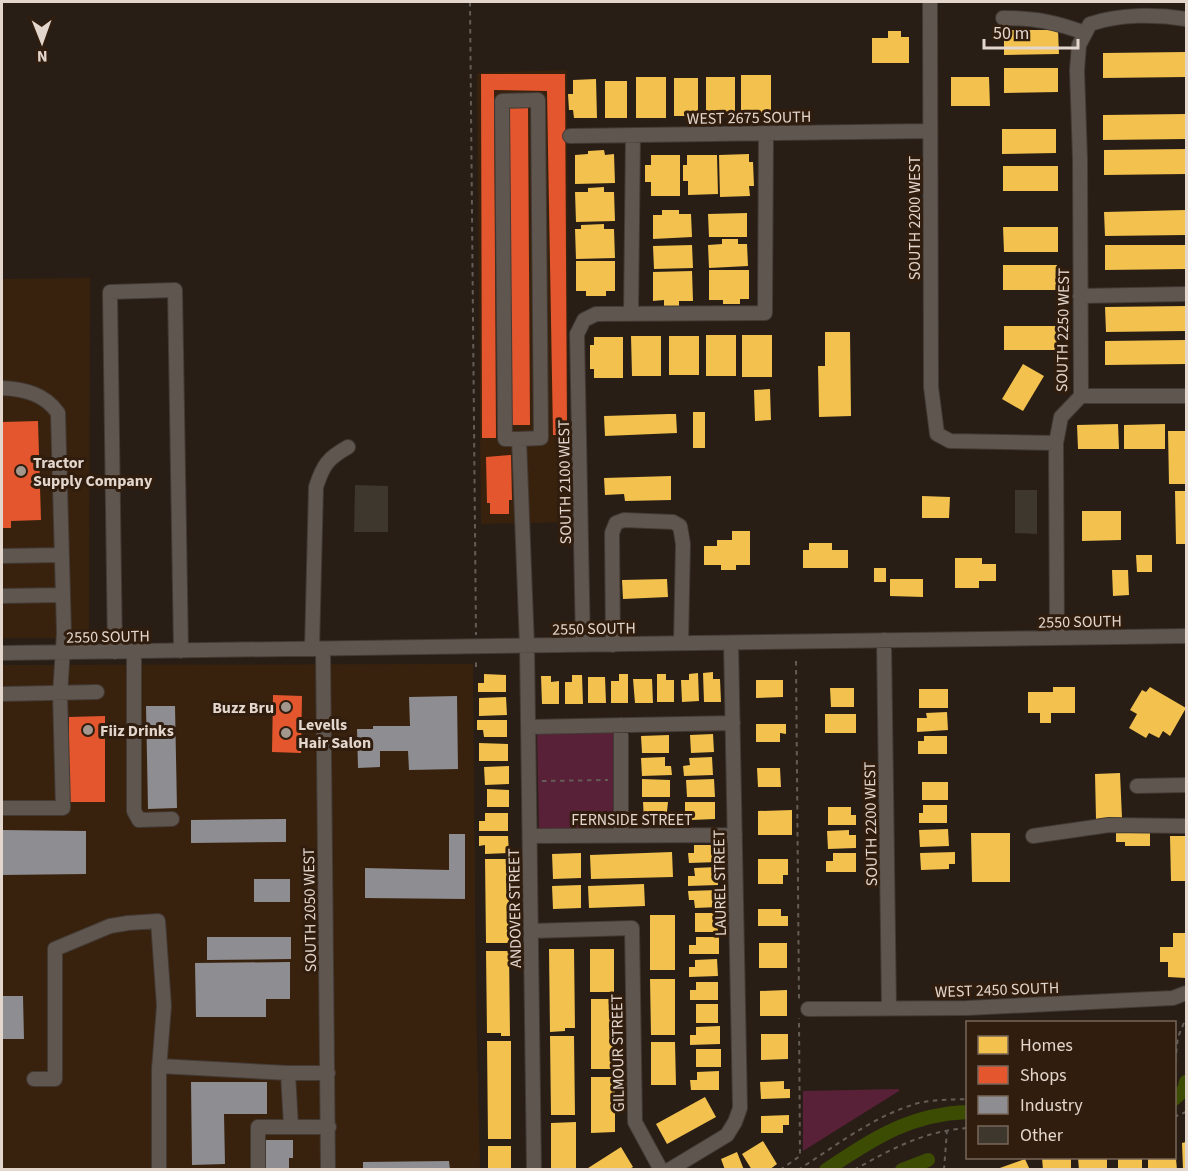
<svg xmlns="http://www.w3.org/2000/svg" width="1188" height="1171" font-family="'Source Sans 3',sans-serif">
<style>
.built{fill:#38220e}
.green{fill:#582137}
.homes{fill:#f2c14e}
.shops{fill:#e4572e}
.industry{fill:#8d8d92}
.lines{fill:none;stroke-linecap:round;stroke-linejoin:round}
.canal{stroke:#3c4d03;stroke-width:14}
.building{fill:#3d372d}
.minor-casing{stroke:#433a34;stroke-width:16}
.path{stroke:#645d57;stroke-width:2;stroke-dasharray:4.5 4.5;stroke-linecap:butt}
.minor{stroke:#5f5650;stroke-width:14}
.poi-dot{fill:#a2968d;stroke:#301d0e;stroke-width:2}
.labels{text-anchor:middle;stroke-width:6;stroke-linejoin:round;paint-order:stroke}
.street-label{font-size:16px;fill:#e3d6cd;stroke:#301d0e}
.poi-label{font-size:16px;font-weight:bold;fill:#e3d6cd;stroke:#301d0e;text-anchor:start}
</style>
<rect width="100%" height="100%" fill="#281e16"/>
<path class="built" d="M567,70L568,522L481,524L477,73Z
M90,278L89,638H2V279Z
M473,664L476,1001L480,1169H2V665Z"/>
<path class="green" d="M616,732L618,830L539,832L537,733Z
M899,1089V1091L803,1151V1091Z"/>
<path class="homes" d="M1004,30H1058L1059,54L1004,55Z
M888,31H901V37H909V63H872V38H888Z
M1186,52V77L1103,78V53Z
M1004,68H1058V92L1004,93Z
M741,75H771V116H741Z
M636,77H666V118H636Z
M706,77H735V116L706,117Z
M951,77H989L990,106H951Z
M674,78H698V116H674Z
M596,79L597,118H574L573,110H569L568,94H573V80Z
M605,81H627V118H605Z
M1186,114V139L1103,140V115Z
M1002,129H1056V153L1002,154Z
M1186,149V174L1104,175V150Z
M604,150L605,155L614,154L615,183L575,184V155L588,154V151Z
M749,154V162H753L754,186H749L750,196L720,197L719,155Z
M651,155H680V196H651V182H645V165H651Z
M687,155H717L718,194L688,195V181H683V165H687Z
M1003,166H1058V191H1003Z
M604,187V192H614L615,221L576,222L575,192H588V188Z
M662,210H679V214H691L692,237L653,239V215H662Z
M1186,210V235L1105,236L1104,212Z
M747,213V237H709L708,214Z
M604,224V229H614L615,258L576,259L575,229H581V225Z
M1003,227H1058V252H1004Z
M722,239H738V244H747L748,266L709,268L708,245L722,244Z
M692,245L693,268L654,269L653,246Z
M1105,245H1186V269L1105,270Z
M576,261H615V291H606V296H586V291H576Z
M1003,265H1057V290H1003Z
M709,270H749V299H740V304H723V300H709Z
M692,271L693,301H679V306L664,307V300L653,301V272Z
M1186,306V331L1106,332L1105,307Z
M1004,326H1058L1059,350H1004Z
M825,332H850L851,416L819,417L818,366H825Z
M706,335H736V376H706Z
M742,335H772V377H742Z
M631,336H661V376H632Z
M669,336H699V375H669Z
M594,337H623V378H594V369H590V345H594Z
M1186,340V364L1105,365V341Z
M1023,364L1044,376L1023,411L1002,399Z
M770,389L771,420L755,421L754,390Z
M693,412H705V448H693Z
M669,414H676L677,433L605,436L604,416Z
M1118,424L1119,449H1078L1077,425Z
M1165,424V449H1124V425Z
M1168,431H1186V484H1169Z
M671,476V500L625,501L624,494L605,495L604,478Z
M1175,491H1186V544H1176Z
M922,496L950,497L949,518H922Z
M1082,511H1121V540L1082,541Z
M732,531H750V565H736V570H721V565H704V546H717V540H732Z
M809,543H832V550H848V568H803V550H809Z
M1136,555H1152V572H1137Z
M955,558H982V564H996V581H979V588H955Z
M874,568H886V582H874Z
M1112,570H1128L1129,595L1113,596Z
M667,579L668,597L623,599L622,580Z
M890,579H923V597L890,596Z
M713,672V679H720L721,702H704L703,673Z
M698,673L699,701L682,702L681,680H689V674Z
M484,674L506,675V692H478V683H484Z
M619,674H628V703H611V681H619Z
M657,674H666V680H674V702H657Z
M572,675H582L583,704H565V682H572Z
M541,676H551V682L559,681V704H542Z
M588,677H605L606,703H588Z
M633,679H652L653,703H635Z
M756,680H783V697L756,698Z
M1053,687H1075V713H1051V723H1040V713H1028V692H1053Z
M1150,687L1186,708L1170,736L1163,731L1159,738L1149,733L1146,738L1129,728L1137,714L1130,710L1142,690L1146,692Z
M830,688H854V707H831Z
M919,689H948V708H919Z
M506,697L507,715L479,716V698Z
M947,712L948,730L917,732V718H927L926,713Z
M825,714H856V733H825Z
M477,720H507V737H484L483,730H477Z
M756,724H786V734L780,733V742H756Z
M713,734L714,752L691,753L690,735Z
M669,735V753H642L641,736Z
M924,736H947V754H918V741H924Z
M479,743L508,744V761H479Z
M665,757V766H671L672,775L642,776L641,758Z
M712,757L713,775L684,776L683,766L690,765L689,758Z
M509,766V784L485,785L484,767Z
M757,768H780L781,787H758Z
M1120,773L1122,818L1096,819L1095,774Z
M642,779L670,780V797H642Z
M714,779L715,797H687L686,780Z
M922,782H948V800H922Z
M487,789L509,790V807H487Z
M643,802H668L666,821H644Z
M685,802H715V819L691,820V811H685Z
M923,805H947V823H919V813H923Z
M828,807H851V815H856V825H828Z
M792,810V835H758V811Z
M485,813H508V831H479V821H485Z
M948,829L949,846L920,847L919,830Z
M849,830V835H856V848L828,849L827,831Z
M1116,830H1150V846H1125V842H1116Z
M971,833H1010V882H972Z
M479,836H508L509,853L485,854V845L479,846Z
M1170,836H1186V881H1171Z
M694,845H717L718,862L689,863L688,853H694Z
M672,852L673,877L591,879L590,855Z
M955,852V864H949V869L921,870L920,853Z
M581,853V878L553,879L552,854Z
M833,853H856V872H826V861H833Z
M485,859H509V943H486Z
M758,859H788V875H783V884H758Z
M717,867L718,885L688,886V876H695L694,868Z
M644,884L645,906L589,908L588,886Z
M581,885V908L553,909L552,886Z
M718,890L719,907L695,908L694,900H689L688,891Z
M758,909H781V916H788V926H758Z
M695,913H717L718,932H695Z
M650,915H675V970H650Z
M1173,933H1186V978L1168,977V962H1160V947H1173Z
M696,937H719V954H689V945H696Z
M759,943H787V968H759Z
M549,949H574L575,1028H565V1031L550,1032Z
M590,949H614V992H590Z
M486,951H509L510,1036H501V1033H487Z
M717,959L718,976L689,977V967H695V960Z
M650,979H675V1035H651Z
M696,982H718V1000H690V990H696Z
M787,990V1016H760V991Z
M591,999H615V1069H591Z
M696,1004H718V1023H696Z
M720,1026V1044L690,1045V1035H696V1027Z
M761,1034H788V1059L761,1060Z
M550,1036H574L575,1115H551Z
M487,1041H511V1139H488Z
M651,1042H675L676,1085H651Z
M696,1049H721V1067H696Z
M719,1071V1090H691L690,1080H697V1072Z
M591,1077H615V1132L591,1133Z
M784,1081V1089H790V1098L761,1099L760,1082Z
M705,1097L716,1117L667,1144L656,1124Z
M789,1115V1125H783V1133H761V1116Z
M576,1122V1170H551V1123Z
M763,1141L777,1164L769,1170H752L742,1154Z
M1186,1142V1170H1183L1182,1143Z
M488,1146H511V1170H488Z
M621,1147L633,1167L628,1170H585Z
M737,1152L744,1170H725L721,1159Z
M1042,1158H1071V1170H1043Z
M1078,1158H1107V1170H1079Z
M1118,1158H1142V1170H1118Z
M1148,1158H1176L1177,1170H1148Z
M1025,1159L1030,1170H997V1169Z"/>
<path class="shops" d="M481,74H565L567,435H553L547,91L494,90L496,438H482Z
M509,106H528L530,425H512Z
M38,421L41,520L11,521V528H2V422Z
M511,455L512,500H509V514H490V503H487L486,457Z
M273,695L302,696L301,753L272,752Z
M105,716V802H69V717Z"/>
<path class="industry" d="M457,696L458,769L409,770L408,751H380V767L358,768L357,729H373V726H410L409,697Z
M146,706H175L177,808L148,809Z
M286,819V842L191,843V820Z
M2,830L86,831V874L2,875Z
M449,834H465V899L365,898V868L449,870Z
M254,879H290V902H254Z
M207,937H291V959L207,960Z
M290,962V999H266V1017H196L195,963Z
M2,996H23L24,1039H2Z
M191,1082H267V1114H224L225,1164L192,1165Z
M266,1140H293V1158H289V1170H266Z
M449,1161L450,1170H363V1162Z"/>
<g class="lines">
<path class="canal" d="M1174,1099L1184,1090L1186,1082
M826,1170C873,1139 909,1114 968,1112
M902,1170L928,1160"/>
</g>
<path class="building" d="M355,485L388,486V532H354Z
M1015,490H1037V534L1015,533Z"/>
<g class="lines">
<g class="minor-casing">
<path id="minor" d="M930,2L931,387L937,434L950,441L1056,443
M1003,18C1035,18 1055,22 1085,33
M570,136L929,131
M1080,296L1186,294
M631,314L633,135
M2,388C24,389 45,394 58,413L64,633L60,694L63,808H2
M1081,396H1186
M519,439L541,438L538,100L502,101L505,439H519L527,646L534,1170
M2,556L62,555
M2,596L63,595
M1057,638L1056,443L1061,417L1081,396L1080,159L1077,70L1079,45L1090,24C1119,14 1156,14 1186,19
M884,640L889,1008
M583,645L577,334L584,320L596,314L765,313L766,133
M613,645L612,533L616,523L624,520L673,522L680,526L683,544L681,643
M312,649L316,487C323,465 328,458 348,447
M323,649L328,1170
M115,652L110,292L175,290L181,651
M134,652V811L139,820L172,819
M2,653L1186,636
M2,694L97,692
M621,725V836
M528,727L733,723
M1137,786L1186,785
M530,836L735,835
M1033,836L1109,825L1186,826
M531,931L632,928L635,1122L661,1170
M808,1009L967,1008L1173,998L1186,993
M159,1066L288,1073H328
M288,1073L291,1127
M34,1079H55V949L110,926L128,923L158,921L164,1006L159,1070V1170
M258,1170V1127H329
M669,1170L727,1135L735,1122L740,1108L731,643"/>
</g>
<path class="path" d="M470,2L476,635
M796,661L799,1000
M476,667V658
M542,781L608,780
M1174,1071L1178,1037L1186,1018
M1174,1117L1186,1112
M780,1170L800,1156L799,1018
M798,1170C834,1147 871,1118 912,1105C929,1099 949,1100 968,1099
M854,1170C891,1149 924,1131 968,1128
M944,1170L947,1130"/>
<use href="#minor" class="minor"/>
</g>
<g class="poi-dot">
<circle cx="21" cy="471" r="6"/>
<circle cx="286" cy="707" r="6"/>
<circle cx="88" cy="730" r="6"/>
<circle cx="286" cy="733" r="6"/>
</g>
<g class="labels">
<g class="street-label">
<text transform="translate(749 117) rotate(-1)" y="6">WEST 2675 SOUTH</text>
<text transform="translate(914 218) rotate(-90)" y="6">SOUTH 2200 WEST</text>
<text transform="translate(1062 330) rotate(-89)" y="6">SOUTH 2250 WEST</text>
<text transform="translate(564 482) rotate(-91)" y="6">SOUTH 2100 WEST</text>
<text transform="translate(1080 621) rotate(-1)" y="6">2550 SOUTH</text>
<text transform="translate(594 628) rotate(-1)" y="6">2550 SOUTH</text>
<text transform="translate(108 636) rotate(-1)" y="6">2550 SOUTH</text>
<text x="632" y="825">FERNSIDE STREET</text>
<text transform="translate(870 824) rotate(-91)" y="6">SOUTH 2200 WEST</text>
<text transform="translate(719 883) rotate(-91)" y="6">LAUREL STREET</text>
<text transform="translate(514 908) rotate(-91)" y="6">ANDOVER STREET</text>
<text transform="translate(309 910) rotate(-91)" y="6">SOUTH 2050 WEST</text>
<text transform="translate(997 989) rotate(-2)" y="6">WEST 2450 SOUTH</text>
<text transform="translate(617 1053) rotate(-91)" y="6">GILMOUR STREET</text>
</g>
<g class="poi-label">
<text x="33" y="468">Tractor<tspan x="33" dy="18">Supply Company</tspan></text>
<text x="274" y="713" text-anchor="end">Buzz Bru</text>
<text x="298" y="730">Levells<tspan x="298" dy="18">Hair Salon</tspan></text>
<text x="100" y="736">Fiiz Drinks</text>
</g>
</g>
<rect width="1188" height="1171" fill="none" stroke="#e3d6cd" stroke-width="6"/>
<rect x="966" y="1021" width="210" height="138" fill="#301d0e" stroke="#78675a" stroke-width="1.5"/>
<rect x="978" y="1036" width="30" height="18" fill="#f2c14e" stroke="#78675a" stroke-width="1.5"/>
<text x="1020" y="1051" font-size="18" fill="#e3d6cd">Homes</text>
<rect x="978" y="1066" width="30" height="18" fill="#e4572e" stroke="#78675a" stroke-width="1.5"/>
<text x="1020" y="1081" font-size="18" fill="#e3d6cd">Shops</text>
<rect x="978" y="1096" width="30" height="18" fill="#8d8d92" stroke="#78675a" stroke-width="1.5"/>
<text x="1020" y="1111" font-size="18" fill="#e3d6cd">Industry</text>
<rect x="978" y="1126" width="30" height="18" fill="#3d372d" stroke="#78675a" stroke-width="1.5"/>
<text x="1020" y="1141" font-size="18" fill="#e3d6cd">Other</text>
<g transform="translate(42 42) rotate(179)" stroke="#301d0e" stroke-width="4.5" paint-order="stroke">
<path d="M0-4.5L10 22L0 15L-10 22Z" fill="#e3d6cd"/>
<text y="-9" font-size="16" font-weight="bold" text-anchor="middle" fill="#e3d6cd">N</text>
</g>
<path d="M984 39v9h94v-9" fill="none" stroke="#e3d6cd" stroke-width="3"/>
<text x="993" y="39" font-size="18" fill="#e3d6cd" stroke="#301d0e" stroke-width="4.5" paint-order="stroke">50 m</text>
</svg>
